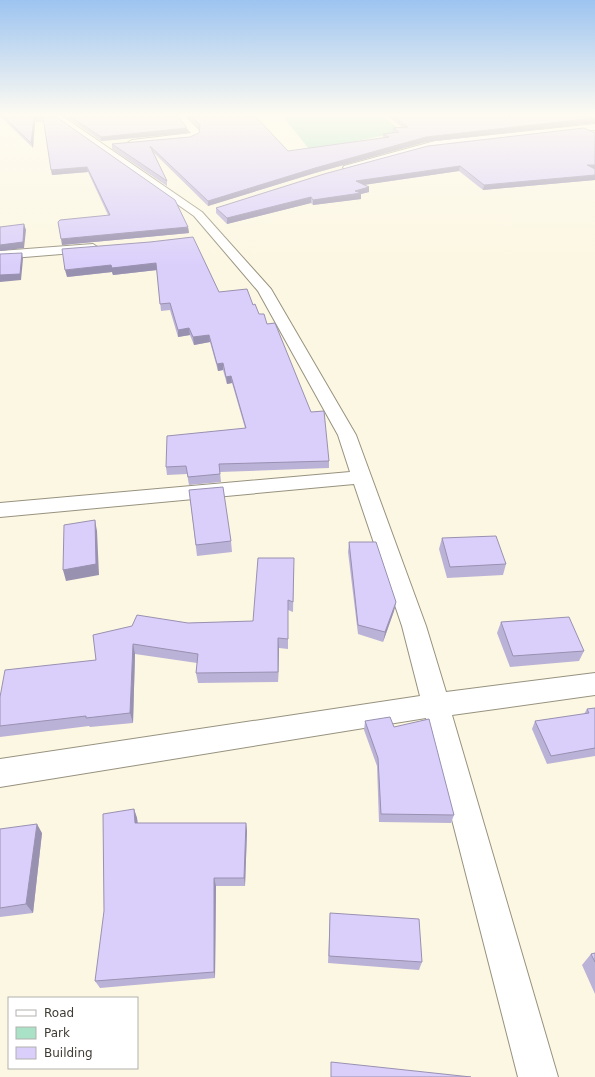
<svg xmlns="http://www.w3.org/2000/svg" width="595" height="1077" font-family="'DejaVu Sans',sans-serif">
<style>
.green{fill:#aae2c7}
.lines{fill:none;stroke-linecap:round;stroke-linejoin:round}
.minor-casing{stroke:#97927f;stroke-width:2}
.minor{fill:#fff;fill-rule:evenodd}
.wall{fill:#bbb2d8}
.shaded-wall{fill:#9991b0}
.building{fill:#dacffb;stroke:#9991b0}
</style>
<rect width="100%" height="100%" fill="#fcf7e2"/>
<path class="green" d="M283,116H383L403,133L381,136L346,143L316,158Z"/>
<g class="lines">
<g class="minor-casing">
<path id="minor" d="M52,116H62L202,212L271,289L356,435L426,626L446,692L595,673V695L452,715L558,1077H518L426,718L0,787V759L420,696L402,626L354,484L0,517V503L350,472L338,435L258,291L194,216Z
M176,116H185L199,130V136L190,140L132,146L127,143L132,140L191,133Z
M595,124V130L436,147L348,171L343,168L344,166L435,141Z
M93,244L99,248L98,251L0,259V251Z"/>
</g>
<use href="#minor" class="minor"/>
</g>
<path class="wall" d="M0,116H55L188,227L189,233L62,245L108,215L88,172L52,175L44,122H35L33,148Z
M65,116H178L188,133L101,141Z
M187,116H255L288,151L383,138V134L392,133L393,128L402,127L387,116H595V123L426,142L315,173L208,206L154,153L167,181V186L112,149V144L190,137L199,133V128Z
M595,133V180L483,190L459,171L364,185L369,187V192L361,194V199L313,205L311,203L227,224L216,213V208Z
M150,242L219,292L253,305L259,314L267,324L329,461V468L220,472L221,482L189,485L187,474L167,475L166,467L245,428L232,383L227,384L223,370L218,371L210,342L194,345L190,335L178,337L170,310L161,311L157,270L113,275L112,272L67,277Z
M189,490L231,541L232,552L197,556Z
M442,538L506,564L503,575L447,578L439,549Z
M349,542L396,602L394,611L383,642L358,634L348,552Z
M294,568L293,612L288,610V649L279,648L278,682L198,683L196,673L197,663L135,654L133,723L90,727L89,726L0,737V697L96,660L93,635L188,623L253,621Z
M501,622L584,651L579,661L510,667L497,633Z
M595,708V756L547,764L532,729L535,721L584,714L587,709Z
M365,721L394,727L454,815L451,823L379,822L377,766L364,730Z
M134,809L137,818L138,823H246L247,831L245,886H216L215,978L100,988L95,981Z
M0,829L42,833L33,913L0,917Z
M330,913L422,962L419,970L328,963Z
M595,953V994L582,965L591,954Z"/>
<path class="shaded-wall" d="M34,118L35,122L33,148L31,143Z
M595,118V123L426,142L315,173L208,206V201L315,168L426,137Z
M187,128L188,133L101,141V137Z
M587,165H595V169Z
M460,166L459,171L356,186V181Z
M87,167L88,172L52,175L51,170Z
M595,175V180L483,190L484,185Z
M369,187V192L361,194V199L313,205V200Z
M311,197V203L227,224V218Z
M24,224L26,230L24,248L0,251V245Z
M188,227L189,233L62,245L61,239Z
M22,253L23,259L21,280L0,282V275Z
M156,263L157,270L113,275L112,272L67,277L65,270L111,265Z
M189,328L190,335L178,337V330Z
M209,335L210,342L194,345L193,337Z
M223,363V370L218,371L217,364Z
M231,376L232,383L227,384L226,377Z
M95,520L97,531L99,575L66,581L63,570Z
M396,602L394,611L383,642L385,632Z
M278,638L279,648L278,682Z
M133,644L135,654L133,723L130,713Z
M134,809L137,818L138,832L135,823Z
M246,823L247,831L245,886L244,878Z
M37,824L42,833L33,913L26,904Z
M214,878L216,886L215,978L214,972Z"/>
<path class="building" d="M3,116H55L175,200L188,227L61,239L58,222L60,220L110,215L87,167L51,170L43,117L34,118L31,143Z
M70,116H178L187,128L101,137Z
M191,116H255L288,151L389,137L383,134L399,132L393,128L408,127L393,116H595V118L426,137L315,168L208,201L150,146L167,181L112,144L190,137L199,133L200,125Z
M584,128L595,133V165H587L595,169V175L484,185L460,166L356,181L369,187L355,191L361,193L313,200L311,197L227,218L216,208L324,174L428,146Z
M24,224L23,242L0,245V227Z
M193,237L219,292L247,289L253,305L255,304L259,314H264L267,324L275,323L311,412L324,411L329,461L219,464L220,474L188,477L186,466L166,467L167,436L246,428L231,376L226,377L223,363L217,364L209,335L193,337L189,328L178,330L170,303L160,304L156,263L112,268L111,265L65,270L62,249L150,242Z
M22,253L20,274L0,275V254Z
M223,487L231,541L196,545L189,490Z
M95,520L96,564L63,570L64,525Z
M496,536L506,564L450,567L442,538Z
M349,542H376L396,602L385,632L358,625Z
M258,558H294L293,602L288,600V639L278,638V672L196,673L198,654L133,644L130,713L86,718V716L0,726V697L5,670L96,660L93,635L132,626L137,615L188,623L253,621Z
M569,617L584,651L513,656L501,622Z
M595,708V748L551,756L535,721L589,713L587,709Z
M390,717L394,727L429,719L454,815L381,814L378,758L365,721Z
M134,809L135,823H246L244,878H214V972L95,981L104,911L103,814Z
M37,824L26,904L0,908V829Z
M330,913L419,919L422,962L329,956Z
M595,953V962L591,954Z
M331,1062L471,1077H331Z"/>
<linearGradient id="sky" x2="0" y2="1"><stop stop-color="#9dc4f0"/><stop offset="0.43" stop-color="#fefbf2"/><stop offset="1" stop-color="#fefbf2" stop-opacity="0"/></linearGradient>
<rect width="595" height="267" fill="url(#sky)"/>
<rect x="8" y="997" width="130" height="72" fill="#ffffff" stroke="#b2b1ae"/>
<rect x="16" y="1010" width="20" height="6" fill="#ffffff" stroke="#b2b1ae"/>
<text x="44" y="1017" font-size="12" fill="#3e3c34">Road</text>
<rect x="16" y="1027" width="20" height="12" fill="#aae2c7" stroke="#b2b1ae"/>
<text x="44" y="1037" font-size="12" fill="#3e3c34">Park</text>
<rect x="16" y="1047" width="20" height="12" fill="#dacffb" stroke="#b2b1ae"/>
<text x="44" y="1057" font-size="12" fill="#3e3c34">Building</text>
</svg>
